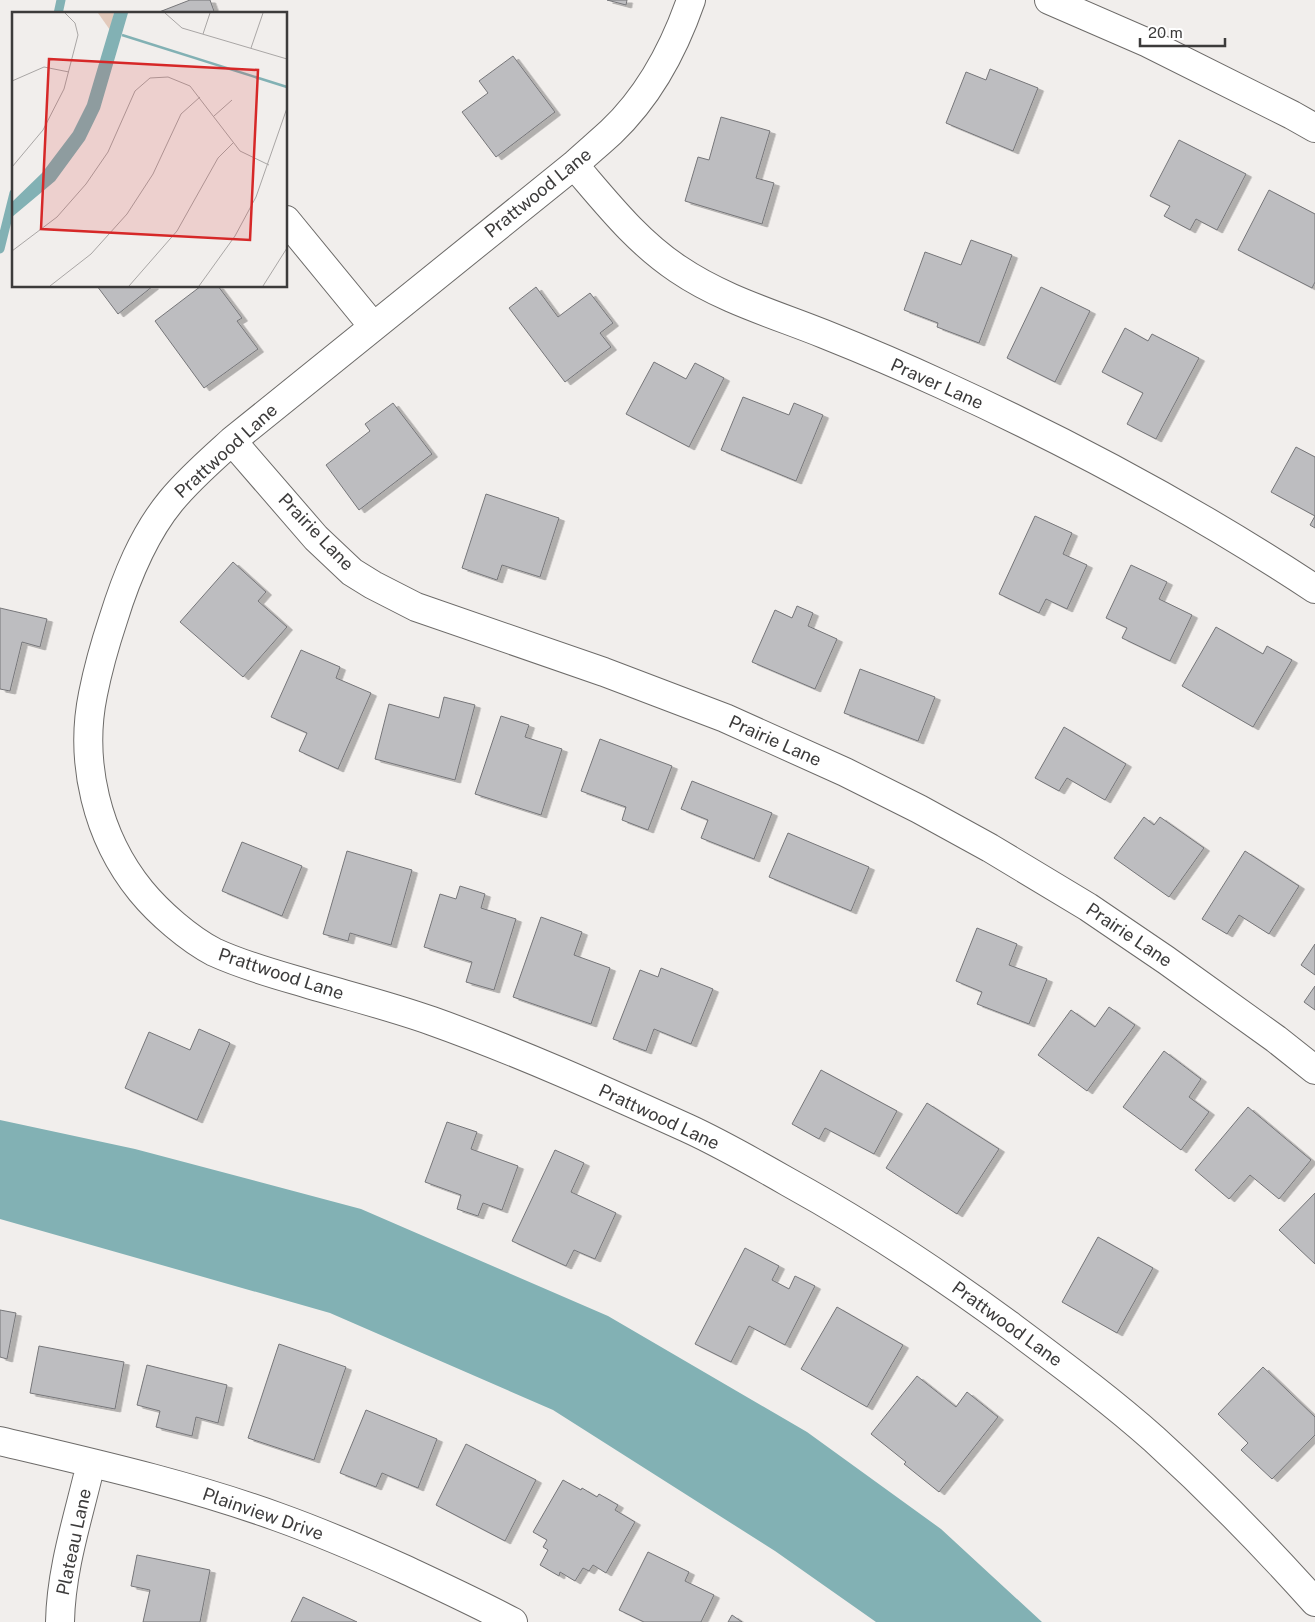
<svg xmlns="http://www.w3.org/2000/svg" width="1315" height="1622" font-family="'Public Sans',sans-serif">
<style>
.water{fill:#82b1b4}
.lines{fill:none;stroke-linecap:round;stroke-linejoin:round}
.stream{stroke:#82b1b4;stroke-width:9}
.building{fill:#bdbdc0;stroke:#767679;filter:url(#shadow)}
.street-casing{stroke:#6d6b69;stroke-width:30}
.secondary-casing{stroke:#6d6b69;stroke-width:30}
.street{stroke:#fff;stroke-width:28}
.secondary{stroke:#fff;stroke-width:28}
.labels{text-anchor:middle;stroke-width:5;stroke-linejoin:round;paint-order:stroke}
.street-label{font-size:18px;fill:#3c3b3b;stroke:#fff}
.inset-river{fill:none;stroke:#82b1b4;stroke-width:2.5}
.inset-road{fill:none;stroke:#a9a6a5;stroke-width:1}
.view{fill:#d62828;fill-opacity:0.15;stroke:#d62828;stroke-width:2.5}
.inset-edge{fill:none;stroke:#3c3b3b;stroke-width:2.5}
</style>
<defs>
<filter id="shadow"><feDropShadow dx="5.5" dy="3" stdDeviation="0" flood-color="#0004"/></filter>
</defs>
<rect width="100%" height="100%" fill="#f1eeec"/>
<path class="water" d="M0,1120L135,1149L361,1209L608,1316L807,1432L941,1529L1042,1622H876L775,1551L553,1410L330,1313L0,1219Z"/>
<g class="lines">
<path class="stream" d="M58,14L61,0
M0,249L14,193"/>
</g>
<path class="building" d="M190,0H210L215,14H154Z
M607,0H627L626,5Z
M513,56L555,112L496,157L462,112L488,93L479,81Z
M990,69L1038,88L1013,151L946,123L966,72L986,80Z
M721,117L770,131L756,178L774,183L762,224L685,201L698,157L709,160Z
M1179,140L1246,174L1217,230L1196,219L1190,230L1164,216L1170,206L1150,196Z
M1269,190L1315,214V282L1312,288L1238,250Z
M971,240L1012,255L979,343L937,327L938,323L904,310L925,252L961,265Z
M97,286H153L118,314Z
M201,286H218L242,318L237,321L258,349L204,388L155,321Z
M536,287L558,317L590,293L613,323L600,333L611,347L565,382L509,308Z
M1041,287L1090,311L1055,382L1007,358Z
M1125,328L1148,341L1152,334L1199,358L1156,439L1127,424L1143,393L1102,372Z
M654,362L686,379L695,363L724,378L689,447L626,414Z
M743,397L789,415L794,403L823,415L796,481L721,450Z
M393,403L432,454L359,510L326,465L370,431L365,424Z
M1296,447L1315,457V516L1271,492Z
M486,494L559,518L540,577L502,565L497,580L462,568Z
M1035,516L1072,533L1063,554L1087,565L1067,609L1046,599L1039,613L999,594Z
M1315,516V528L1310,525Z
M233,562L266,592L258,601L287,627L243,677L180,622Z
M1131,565L1167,582L1159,599L1192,615L1170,661L1122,638L1127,628L1106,618Z
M797,606L813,613L808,626L837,639L815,689L752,662L775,610L792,618Z
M0,608L47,619L40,647L22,642L10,691L0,689Z
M1216,627L1263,654L1267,646L1292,660L1253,727L1182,686Z
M301,650L340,667L336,678L371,693L338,769L299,751L307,733L271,717Z
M860,669L935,697L918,741L844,713Z
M444,697L475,705L455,780L375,759L389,704L439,718Z
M501,716L529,725L525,737L562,749L541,815L475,794Z
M1064,727L1126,764L1105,800L1067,778L1059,791L1035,778Z
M600,739L672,766L648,830L622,820L626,807L581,791Z
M692,781L772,813L754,859L701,838L708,820L681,809Z
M1144,817L1154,825L1160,817L1204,848L1169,897L1114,858Z
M788,833L869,867L851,911L769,877Z
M242,842L302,866L282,916L222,891Z
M347,851L412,870L391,945L350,933L348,941L323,934Z
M1245,851L1299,886L1269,934L1239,915L1227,934L1202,919Z
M460,886L485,894L481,908L516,919L494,990L466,982L472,962L424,947L440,894L456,899Z
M541,917L582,932L574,955L610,968L591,1024L513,997Z
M977,928L1017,944L1009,965L1047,979L1029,1024L977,1004L982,992L956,981Z
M1315,944V975L1301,965Z
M661,968L713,989L691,1044L654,1029L646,1051L613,1039L640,970L658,977Z
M1315,986V1010L1304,1002Z
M1109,1007L1135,1025L1087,1091L1038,1055L1071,1010L1095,1027Z
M199,1029L230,1043L197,1120L125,1088L149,1032L190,1050Z
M1164,1051L1201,1079L1189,1097L1209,1112L1181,1150L1123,1107Z
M821,1070L897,1111L874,1154L825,1128L819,1139L792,1124Z
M927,1103L999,1149L957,1214L886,1168Z
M1248,1107L1311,1160L1279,1199L1250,1175L1229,1199L1195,1170Z
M447,1122L477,1132L471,1149L518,1166L502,1210L483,1203L478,1216L457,1209L461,1195L425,1182Z
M555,1150L584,1163L571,1192L616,1213L595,1259L574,1250L566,1266L512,1241Z
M1315,1193V1264L1279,1230Z
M1098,1237L1153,1268L1117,1333L1062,1302Z
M745,1248L779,1266L772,1280L789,1289L795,1276L815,1286L785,1345L749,1326L731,1362L695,1344Z
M837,1307L903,1345L867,1407L801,1369Z
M0,1310L16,1313L7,1359L0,1357Z
M279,1344L346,1367L314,1460L248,1438Z
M39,1346L124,1362L115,1409L30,1393Z
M147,1365L227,1385L218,1423L196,1417L192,1436L156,1427L160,1411L137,1405Z
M1263,1367L1315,1417V1435L1272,1479L1241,1450L1248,1443L1218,1414Z
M917,1376L956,1407L967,1392L998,1417L939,1492L904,1464L906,1462L871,1434Z
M366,1410L437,1439L418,1488L382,1473L376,1487L340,1473Z
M466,1444L536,1480L505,1541L436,1505Z
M563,1480L581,1490L582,1488L597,1497L599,1494L618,1505L615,1510L635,1522L606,1573L593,1565L589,1571L583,1568L575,1581L560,1572L559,1576L540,1565L548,1550L543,1547L547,1540L533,1532Z
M648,1552L689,1572L685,1581L714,1595L701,1622H644L619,1610Z
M137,1555L210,1570L200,1622H143L150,1590L131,1586Z
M303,1597L357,1622H291Z
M732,1615L742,1622H728Z"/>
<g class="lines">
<g class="street-casing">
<path id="street" d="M691,0C674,49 649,96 611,132C599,143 586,154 574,165L232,441C211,460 189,479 171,501C143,535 126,578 113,620C105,644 98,669 93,694C79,762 97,837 141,891C159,913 189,939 214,952C240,964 267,972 295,980C341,994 387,1005 432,1021C519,1052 603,1090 687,1128C722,1144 755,1163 788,1182C866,1225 940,1274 1012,1327C1060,1363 1109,1399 1154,1439C1210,1490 1264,1545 1315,1602
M574,165C606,202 636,241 678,269C722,299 774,314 824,334C864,350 904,367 943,385C1072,444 1197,511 1315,589
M286,220L373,326
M232,441L316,538L352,572L373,585L416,607L604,672L725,718L845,772L919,809L990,848L1088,907L1166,960L1276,1039L1315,1070
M0,1441C93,1463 187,1484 278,1517C320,1532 362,1550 404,1569C440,1586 477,1603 513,1622
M60,1622C61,1568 79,1515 91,1463"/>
</g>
<g class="secondary-casing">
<path id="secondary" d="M1049,0L1148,43L1292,115L1315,128"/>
</g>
<use href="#street" class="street"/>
<use href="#secondary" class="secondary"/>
</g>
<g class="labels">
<g class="street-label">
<text transform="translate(538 193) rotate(-39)" y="6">Prattwood Lane</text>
<text transform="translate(937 384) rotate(24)" y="6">Praver Lane</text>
<text transform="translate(226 451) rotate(-42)" y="6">Prattwood Lane</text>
<text transform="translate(316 532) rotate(46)" y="6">Prairie Lane</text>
<text transform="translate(775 741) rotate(24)" y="6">Prairie Lane</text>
<text transform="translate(1129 935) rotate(34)" y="6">Prairie Lane</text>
<text transform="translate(281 974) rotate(18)" y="6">Prattwood Lane</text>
<text transform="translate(659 1117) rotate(25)" y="6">Prattwood Lane</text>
<text transform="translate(1007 1324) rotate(36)" y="6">Prattwood Lane</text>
<text transform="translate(263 1514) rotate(19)" y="6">Plainview Drive</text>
<text transform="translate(74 1542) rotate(-78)" y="6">Plateau Lane</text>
</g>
</g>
<g transform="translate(12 12)">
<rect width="275" height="275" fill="#f1eeec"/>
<path d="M86,1H102L98,18Z" fill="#e3cabc"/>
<path d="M102,1H116L88,97L73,128L43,169L0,205V190L30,161L61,120L75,92Z" fill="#82b1b4"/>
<path class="inset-river" d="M110,23L275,75"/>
<path class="inset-road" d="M153,1L170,16L275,47M191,22L198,1M239,36L251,1M0,69L32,55L57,60M202,104L220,88M0,155L31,118L52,77L66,23L63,11L53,1M0,239L45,205L74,172L96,140L123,79L138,66L156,65L178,74L228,139L257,153M38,274L79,242L115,202L141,162L169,102L188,85M117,274L165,219L206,146L221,131M187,274L223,224L244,185L275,96M251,274L275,236"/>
<path class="view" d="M37,47L246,58L238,228L29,217Z"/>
<rect width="275" height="275" class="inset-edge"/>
</g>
<path d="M1140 38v8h85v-8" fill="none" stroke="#3c3b3b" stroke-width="2.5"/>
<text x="1148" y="38" font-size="15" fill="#3c3b3b" stroke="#ffffff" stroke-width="4" paint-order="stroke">20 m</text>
</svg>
